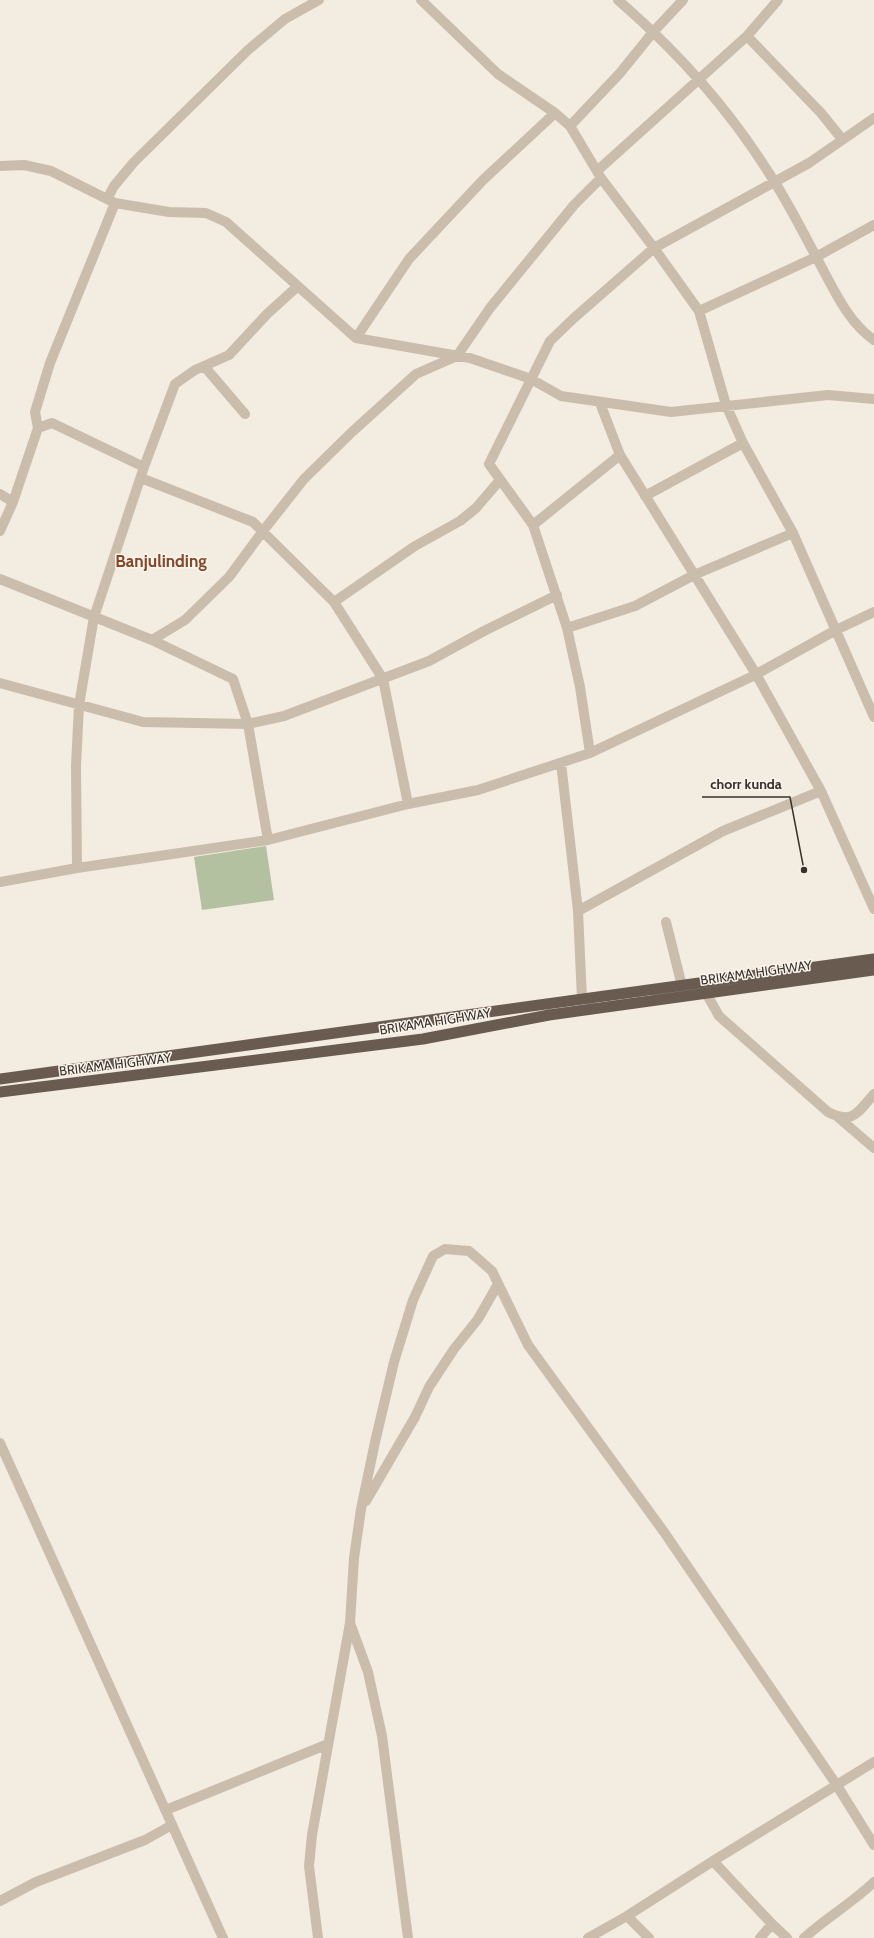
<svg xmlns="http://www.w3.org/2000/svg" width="874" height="1938" font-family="Cabin,sans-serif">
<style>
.green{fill:#b3c1a0}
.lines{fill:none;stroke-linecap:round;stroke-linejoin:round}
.minor{stroke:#cbbdac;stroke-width:10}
.trunk{stroke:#6a5b50;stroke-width:11}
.labels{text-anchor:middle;stroke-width:3;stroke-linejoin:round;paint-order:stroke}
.street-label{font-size:13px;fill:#39312b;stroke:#faf5ed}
.district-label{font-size:17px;font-weight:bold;fill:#854727;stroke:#faf5ed}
.leader{fill:none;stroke:#39312b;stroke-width:1.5}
.callout-dot{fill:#39312b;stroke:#faf5ed;stroke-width:1.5}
.callout-label{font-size:14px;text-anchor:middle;font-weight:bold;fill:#39312b;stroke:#faf5ed;stroke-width:3;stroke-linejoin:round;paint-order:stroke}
</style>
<rect width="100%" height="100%" fill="#f3ece0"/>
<path class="green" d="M266,846L274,900L202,910L194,857Z"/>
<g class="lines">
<path class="minor" d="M421,0L498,74L555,113L570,126L601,178L654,248L699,311L726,405L743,443L793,533L874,717
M618,0C681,55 730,110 774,181C791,208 806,238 821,266C835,292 849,323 874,340
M747,36L821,113L842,139
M570,126L620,73L654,31L683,0
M0,166L24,165L51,171L115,203L169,212L206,213L226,222L356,338L470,358L531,379L561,396L671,412L828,395L874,399
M597,171L747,36L778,0
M107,199L114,186L134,162L248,50L285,19L319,0
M699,311L816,257L874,225
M356,338L409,259L483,180L555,113
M204,366L245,414
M600,403L620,455L756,674L821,791L874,909
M38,428L52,423L144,467
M141,478L253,522L334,602L383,679L408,804
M0,494L13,502
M645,496L743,443
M533,525L620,455
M0,531L13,502L38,428L35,412L50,363L115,203
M0,579L152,640L233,679L248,724L268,840
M334,602L415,546L460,521L476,508L500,480
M567,628L635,606L694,575L793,533
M152,640L185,620L229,577L263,531L304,479L352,432L416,374L457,356L490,308L574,205L601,178
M0,683L143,722L248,724L284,716L429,661L484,631L557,595
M590,753L580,687L567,628L533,525L489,464L550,341L574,318L654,248L809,163L874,118
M561,763L578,911L582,999
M77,868L76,766L79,705L94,617L144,467L175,384L195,370L229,355L267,314L298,286
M0,882L77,868L268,840L408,804L478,790L590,753L751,677L836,630L874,612
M578,911L723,831L821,791
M666,922L682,986
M705,985L706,993L719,1016L828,1112C853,1125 858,1112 874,1094
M839,1118L874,1148
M0,1443L223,1938
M366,1501L415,1417L429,1387L454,1349L478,1319L498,1284
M350,1623L368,1672L382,1736L408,1938
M166,1810L328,1744
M713,1861L772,1924L787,1938
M0,1901L36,1882L145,1840L172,1825
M627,1916L649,1938
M318,1938L309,1866L312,1835L350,1623L354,1558L361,1509L375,1442L394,1362L413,1300L433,1256L445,1249L469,1251L492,1271L528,1345L664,1532L836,1784L874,1845
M588,1938L627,1916L713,1861L874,1762
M760,1938L772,1924
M804,1938C826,1918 852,1903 874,1882"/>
<path class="trunk" d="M0,1079L874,959
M0,1092L423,1039L549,1015L874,970"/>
</g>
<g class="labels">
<g class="street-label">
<text transform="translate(756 972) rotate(-8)" y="5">BRIKAMA HIGHWAY</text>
<text transform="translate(435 1021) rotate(-9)" y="5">BRIKAMA HIGHWAY</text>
<text transform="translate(115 1064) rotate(-7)" y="5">BRIKAMA HIGHWAY</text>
</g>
<g class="district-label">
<text x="161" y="567">Banjulinding</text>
</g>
</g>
<path class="leader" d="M804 870L790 797H702"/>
<circle class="callout-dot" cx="804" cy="870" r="4"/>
<g class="callout-label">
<text x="746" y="789">chorr kunda</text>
</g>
</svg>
